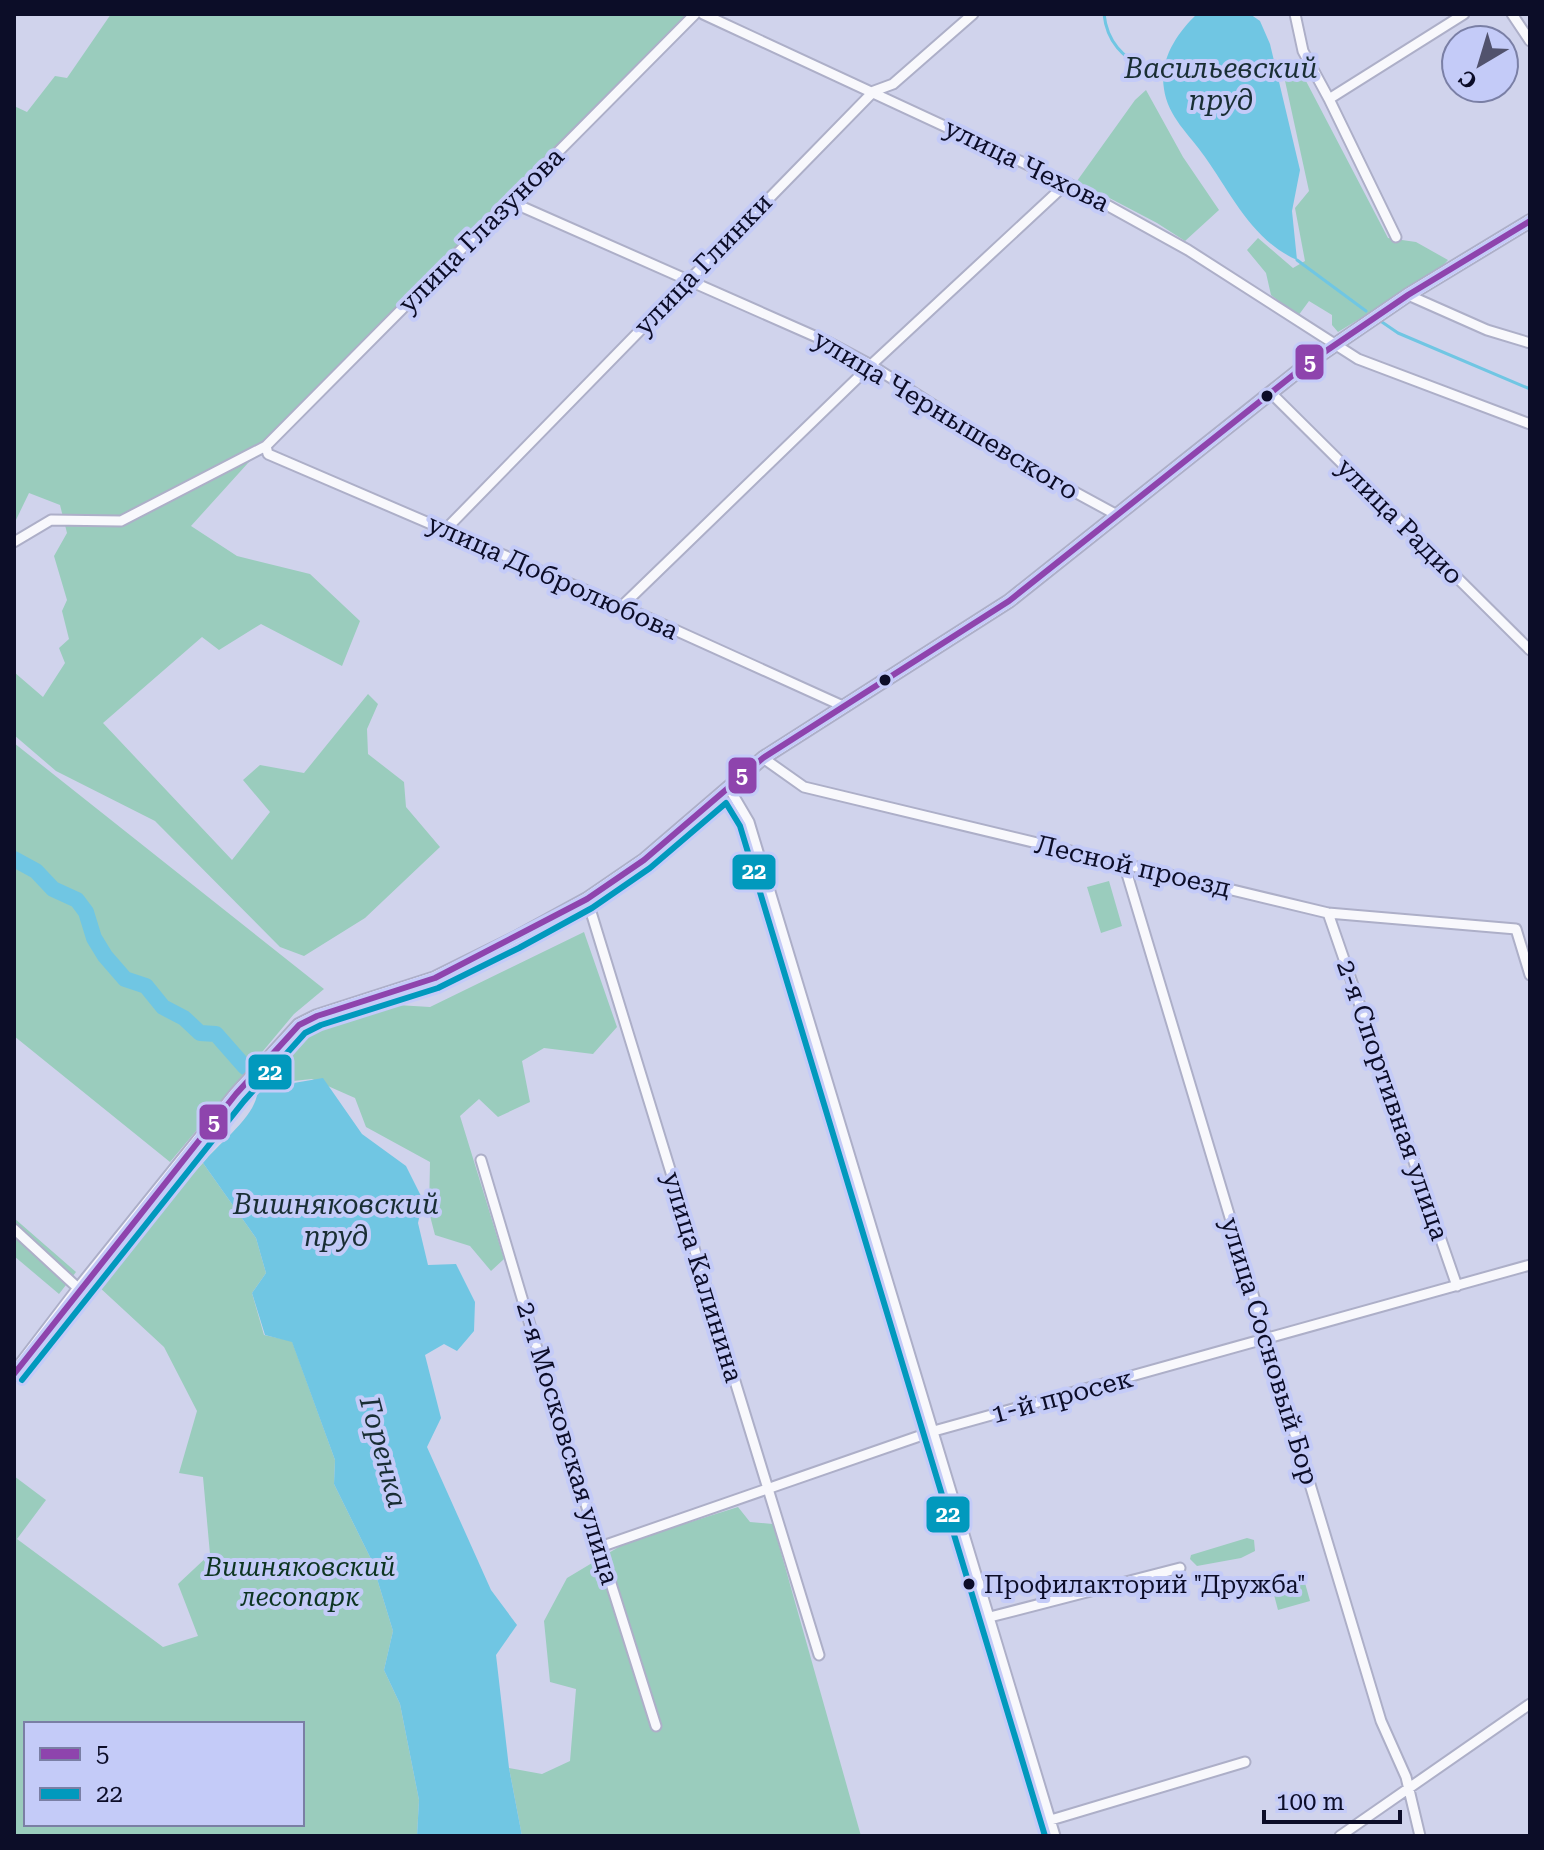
<svg xmlns="http://www.w3.org/2000/svg" width="1544" height="1850" font-family="'Roboto Serif',serif">
<style>
.green{fill:#9accbd;fill-rule:evenodd}
.water{fill:#70c6e3}
.lines{fill:none;stroke-linecap:round;stroke-linejoin:round}
.stream{stroke:#70c6e3;stroke-width:3}
.river{stroke:#70c6e3;stroke-width:16}
.minor-casing{stroke:#adafc8;stroke-width:13}
.major-casing{stroke:#adafc8;stroke-width:16}
.minor{stroke:#f8f8fc;stroke-width:9}
.major{stroke:#f8f8fc;stroke-width:12}
.bus-1-casing{stroke:#c4cbf8;stroke-width:12}
.bus-2-casing{stroke:#c4cbf8;stroke-width:12}
.bus-1{stroke:#8e44ad;stroke-width:6}
.bus-2{stroke:#0199bd;stroke-width:6}
.bus-dot{fill:#0c0d28;stroke:#c4cbf8;stroke-width:3}
.labels{text-anchor:middle;stroke-width:8;stroke-linejoin:round;paint-order:stroke}
.bus-label{font-size:24px;fill:#0c0d28;stroke:#c4cbf8;text-anchor:start}
.street-label{font-size:26px;fill:#0c0d28;stroke:#c4cbf8}
.park-label{font-size:26px;font-style:italic;fill:#0d3521;stroke:#c4cbf8}
.water-label{font-size:28px;font-style:italic;fill:#192e34;stroke:#c4cbf8}
.line-badge{stroke:#c4cbf8;stroke-width:3}
.badge-label{font-size:22px;text-anchor:middle;font-weight:bold;fill:#fff}
</style>
<rect width="100%" height="100%" fill="#d0d3ec"/>
<path class="green" d="M111,14H692L509,201L337,367L292,424L248,463L191,526L237,556L310,574L360,621L342,666L261,624L219,650L202,637L103,723L232,860L270,812L243,780L260,765L304,773L368,694L378,704L367,729L368,754L404,782L406,807L440,847L365,918L304,956L280,947L155,821L56,771L14,735V672L43,697L65,663L59,648L69,639L62,611L67,600L54,556L67,533L60,505L29,493L15,522L14,536V106L27,112L55,76L67,78Z
M1295,60L1388,238L1416,242L1448,260L1438,271L1338,332L1332,325V315L1309,301L1298,316L1271,295L1266,273L1247,250L1258,238L1293,268L1305,261L1295,208L1309,191L1282,67Z
M1146,90L1183,157L1219,210L1185,241L1157,223L1077,181L1135,100Z
M14,743L324,989L294,1014L170,1162L14,1036Z
M1109,881L1122,926L1101,933L1087,887Z
M584,932L617,1027L593,1054L544,1048L522,1061L530,1102L498,1117L479,1099L460,1116L504,1259L491,1271L470,1246L435,1235L429,1212L430,1162L366,1127L355,1098L312,1079L284,1082L272,1066L316,1031L381,1004L430,1007Z
M203,1163L256,1238L266,1273L252,1293L264,1335L292,1341L335,1460L334,1484L371,1559L393,1631L384,1670L400,1704L419,1800L417,1836H14V1476L46,1500L17,1539L163,1647L198,1636L178,1584L210,1554L203,1477L179,1473L197,1411L164,1347L98,1286L146,1225ZM26,1724H302V1824H26Z
M14,1218L76,1272L59,1294L14,1256Z
M738,1507L750,1522L773,1524L861,1836H522L509,1768L542,1774L570,1761L576,1689L550,1682L544,1621L567,1578L627,1542Z
M1247,1538L1254,1540L1255,1551L1241,1558L1197,1566L1190,1559L1191,1555Z
M1305,1583L1310,1601L1278,1610L1273,1591Z"/>
<path class="water" d="M1197,14H1250L1260,21L1270,44L1300,170L1292,211L1297,260C1252,240 1232,195 1205,157C1189,134 1168,117 1164,89C1159,60 1177,33 1197,14Z
M267,1074L282,1085L323,1078L362,1134L406,1166L423,1200L418,1223L428,1265L456,1264L475,1302L474,1331L457,1351L444,1344L425,1355L441,1418L427,1447L491,1590L517,1625L496,1655L509,1768L522,1836H417L419,1800L400,1704L384,1670L393,1631L371,1559L334,1484L335,1460L292,1342L265,1335L252,1293L266,1273L256,1238L203,1163C220,1141 263,1112 257,1084Z"/>
<g class="lines">
<path class="stream" d="M1104,14C1107,43 1123,56 1146,71
M1157,72H1165
M1297,260L1366,311
M1379,320L1398,333L1530,389"/>
<path class="river" d="M14,859L36,871L53,889L77,900L86,912L94,938L105,956L125,979L146,986L163,1007L184,1018L200,1033L216,1034L245,1067"/>
<g class="minor-casing">
<path id="minor" d="M703,14L1067,183L1188,250L1358,359L1530,424
M1295,14L1303,51L1329,99L1396,237
M1512,14L1530,41
M1329,99L1464,14
M509,201L828,342L871,365L1036,471L1117,515
M1408,295L1487,330L1530,343
M1270,392L1530,650
M266,446L268,454L622,606L845,707
M445,530L874,91L893,84L973,14
M14,542L51,520L121,521L266,446L695,14
M622,606L871,365L1067,183
M763,758L804,787L1328,913L1516,929L1530,975
M729,788L749,822L1055,1836
M1124,864L1381,1721L1406,1777L1420,1836
M587,899L819,1655
M1328,913L1457,1286
M481,1160L541,1362L656,1726
M14,1229L79,1289
M600,1547L934,1431L1530,1265
M990,1617L1180,1568
M1051,1820L1245,1762
M1340,1836L1530,1704"/>
</g>
<g class="major-casing">
<path id="major" d="M14,1374L79,1289L236,1094L299,1025L317,1016L435,978L514,939L587,899L644,860L763,758L1009,601L1307,364L1408,295L1530,221"/>
</g>
<use href="#minor" class="minor"/>
<use href="#major" class="major"/>
<g class="bus-1-casing">
<path id="bus-1" d="M14,1374L236,1094L299,1025L317,1016L435,978L587,899L644,860L763,758L1009,601L1307,364L1408,295L1530,221"/>
</g>
<g class="bus-2-casing">
<path id="bus-2" d="M22,1380L244,1101L305,1033L321,1025L438,988L519,948L592,908L650,868L726,803L740,826L1045,1836"/>
</g>
<use href="#bus-1" class="bus-1"/>
<use href="#bus-2" class="bus-2"/>
</g>
<g class="bus-dot">
<circle cx="1267" cy="396" r="7"/>
<circle cx="885" cy="680" r="7"/>
<circle cx="969" cy="1584" r="7"/>
</g>
<g class="labels">
<g class="bus-label">
<text x="984" y="1593">Профилакторий "Дружба"</text>
</g>
<g class="street-label">
<text transform="translate(1027 165) rotate(26)" y="9">улица Чехова</text>
<text transform="translate(481 230) rotate(-45)" y="9">улица Глазунова</text>
<text transform="translate(703 264) rotate(-46)" y="9">улица Глинки</text>
<text transform="translate(946 415) rotate(31)" y="9">улица Чернышевского</text>
<text transform="translate(1400 521) rotate(45)" y="9">улица Радио</text>
<text transform="translate(553 577) rotate(24)" y="9">улица Добролюбова</text>
<text transform="translate(1133 866) rotate(13)" y="9">Лесной проезд</text>
<text transform="translate(1393 1100) rotate(71)" y="9">2-я Спортивная улица</text>
<text transform="translate(703 1277) rotate(73)" y="9">улица Калинина</text>
<text transform="translate(1270 1351) rotate(73)" y="9">улица Сосновый Бор</text>
<text transform="translate(1062 1396) rotate(-15)" y="9">1-й просек</text>
<text transform="translate(568 1443) rotate(73)" y="9">2-я Московская улица</text>
</g>
<g class="park-label">
<text x="300" y="1576">Вишняковский<tspan x="300" dy="30">лесопарк</tspan></text>
</g>
<g class="water-label">
<text x="1221" y="78">Васильевский<tspan x="1221" dy="32">пруд</tspan></text>
<text x="336" y="1214">Вишняковский<tspan x="336" dy="32">пруд</tspan></text>
<text transform="translate(384 1452) rotate(75)" y="10">Горенка</text>
</g>
</g>
<g class="line-badge">
<rect x="1294" y="343" width="31" height="38" rx="8" fill="#8e44ad"/>
<rect x="727" y="756" width="31" height="39" rx="8" fill="#8e44ad"/>
<rect x="731" y="853" width="46" height="38" rx="8" fill="#0199bd"/>
<rect x="247" y="1053" width="46" height="38" rx="8" fill="#0199bd"/>
<rect x="198" y="1103" width="31" height="38" rx="8" fill="#8e44ad"/>
<rect x="925" y="1495" width="46" height="39" rx="8" fill="#0199bd"/>
</g>
<g class="badge-label">
<text x="1310" y="370">5</text>
<text x="742" y="783">5</text>
<text x="754" y="879">22</text>
<text x="270" y="1080">22</text>
<text x="214" y="1130">5</text>
<text x="948" y="1522">22</text>
</g>
<rect width="1544" height="1850" fill="none" stroke="#0c0d28" stroke-width="32"/>
<rect x="24" y="1722" width="280" height="104" fill="#c4cbf8" stroke="#7a7fa5" stroke-width="2"/>
<rect x="40" y="1748" width="40" height="12" fill="#8e44ad" stroke="#7a7fa5" stroke-width="2"/>
<text x="96" y="1762" font-size="24" fill="#0c0d28">5</text>
<rect x="40" y="1788" width="40" height="12" fill="#0199bd" stroke="#7a7fa5" stroke-width="2"/>
<text x="96" y="1802" font-size="24" fill="#0c0d28">22</text>
<g transform="translate(1480 64) rotate(218)"><circle r="38" fill="#c4cbf8" stroke="#7a7fa5" stroke-width="2"/>
<path d="M0-6L14 30L0 20L-14 30Z" fill="#51526d"/>
<text y="-12" font-size="22" font-weight="bold" text-anchor="middle" fill="#0c0d28">С</text>
</g>
<path d="M1264 1810v12h136v-12" fill="none" stroke="#0c0d28" stroke-width="4"/>
<text x="1276" y="1810" font-size="24" fill="#0c0d28" stroke="#c4cbf8" stroke-width="6" paint-order="stroke">100 m</text>
</svg>
